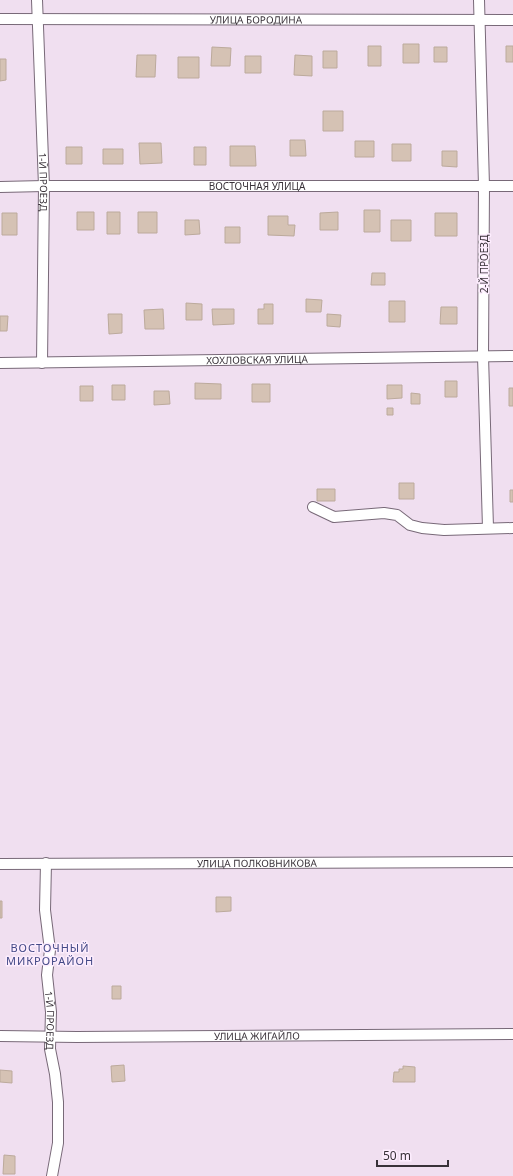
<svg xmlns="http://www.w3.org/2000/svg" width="513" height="1176" font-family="'Noto Sans',sans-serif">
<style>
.building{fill:#d5c2b4;stroke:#bcaa9c}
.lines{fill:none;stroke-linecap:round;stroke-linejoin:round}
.street-casing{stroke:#786978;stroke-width:12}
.street{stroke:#fff;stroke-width:10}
.labels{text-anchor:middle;stroke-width:3;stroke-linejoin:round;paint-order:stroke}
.street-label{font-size:10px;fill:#393239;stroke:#fdedfe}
.neighbourhood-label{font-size:11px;letter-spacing:1px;fill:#434986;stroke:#fdedfe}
</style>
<rect width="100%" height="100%" fill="#f0dff0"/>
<path class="building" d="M403,44H419V63H403Z
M368,46H381V66H368Z
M506,46H513V62H506Z
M212,47L231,48L230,66H211Z
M434,47H447V62H434Z
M323,51H337V68H323Z
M137,55H156L155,77H136Z
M295,55L312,56V76L294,75Z
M245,56H261V73H245Z
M178,57H199V78H178Z
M0,59H6V80L0,81Z
M323,111H343V131H323Z
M290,140H305L306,156H290Z
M355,141H374V157H355Z
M139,143H161L162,163L140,164Z
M392,144H411V161H392Z
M230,146H255L256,166H230Z
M66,147H82V164H66Z
M194,147H206V165H194Z
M103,149H123V164H103Z
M442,151H457V167L442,166Z
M364,210H380V232H364Z
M77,212H94V230H77Z
M107,212H120V234H107Z
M138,212H157V233H138Z
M338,212V230H320V213Z
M2,213H17V235H2Z
M435,213H457V236H435Z
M268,216H288V225H295L294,236L268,235Z
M185,220H199L200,234L185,235Z
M391,220H411V241H391Z
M225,227H240V243H225Z
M372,273H385V285H371Z
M306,299L322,300L321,312H306Z
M389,301H405V322H389Z
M186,303L202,304V320H186Z
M264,304H273V324H258V309H264Z
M441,307H457V324H440Z
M163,309L164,329H145L144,310Z
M212,309H234V324L213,325Z
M108,314H122V333L109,334Z
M327,314L341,315L340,327L327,326Z
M0,316H8L7,331H0Z
M445,381H457V397H445Z
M195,383L221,384V399H195Z
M252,384H270V402H252Z
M112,385H125V400H112Z
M387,385H402V398L387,399Z
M80,386H93V401H80Z
M509,388H513V406H509Z
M154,391H169L170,404L154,405Z
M411,393L420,394V404H411Z
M387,408H393V415H387Z
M399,483H414V499H399Z
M317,489H335V501H317Z
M510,490H513V502H510Z
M216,897H231V911L216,912Z
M0,901H2V918H0Z
M112,986H121V999H112Z
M124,1065L125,1081L112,1082L111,1066Z
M403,1066L415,1067V1082H393L394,1072H399V1069H403Z
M0,1070L12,1071V1083L0,1082Z
M4,1155L15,1156V1174H3Z"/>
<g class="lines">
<g class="street-casing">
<g id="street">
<path id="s1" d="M37,0L44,186L42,363"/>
<path d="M479,0L484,186L483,356L488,528"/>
<path id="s2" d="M0,19L513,20"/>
<path id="s3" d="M0,187L44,186H513"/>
<path id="s4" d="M0,363L513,356"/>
<path d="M313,507L334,517L384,513L397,515L410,525L422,528L444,530L513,528"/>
<path id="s5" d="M46,863L45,910L50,950L47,975L51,1012L50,1049L55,1074L58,1102V1143L52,1176"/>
<path id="s6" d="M0,864L513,862"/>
<path id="s7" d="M0,1036L77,1037L513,1034"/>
</g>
</g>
<use href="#street" class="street"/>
</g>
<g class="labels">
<g class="street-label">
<text dy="4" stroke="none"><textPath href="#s2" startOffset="256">УЛИЦА БОРОДИНА</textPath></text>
<text dy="4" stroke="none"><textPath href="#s1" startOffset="182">1-Й ПРОЕЗД</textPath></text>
<text dy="4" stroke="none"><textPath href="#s3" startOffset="257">ВОСТОЧНАЯ УЛИЦА</textPath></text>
<text transform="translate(484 264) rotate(-90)" y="4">2-Й ПРОЕЗД</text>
<text dy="4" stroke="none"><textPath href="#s4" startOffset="257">ХОХЛОВСКАЯ УЛИЦА</textPath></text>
<text dy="4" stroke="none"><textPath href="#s6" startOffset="257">УЛИЦА ПОЛКОВНИКОВА</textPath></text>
<text dy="4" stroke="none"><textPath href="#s5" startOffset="158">1-Й ПРОЕЗД</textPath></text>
<text dy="4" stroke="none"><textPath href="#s7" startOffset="257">УЛИЦА ЖИГАЙЛО</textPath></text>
</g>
<g class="neighbourhood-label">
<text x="50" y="952">ВОСТОЧНЫЙ<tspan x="50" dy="13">МИКРОРАЙОН</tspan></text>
</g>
</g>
<path d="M377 1160v6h71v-6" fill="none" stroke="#393239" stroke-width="2"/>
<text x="383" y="1160" font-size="12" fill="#393239" stroke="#fdedfe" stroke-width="3" paint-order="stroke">50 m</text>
</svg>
